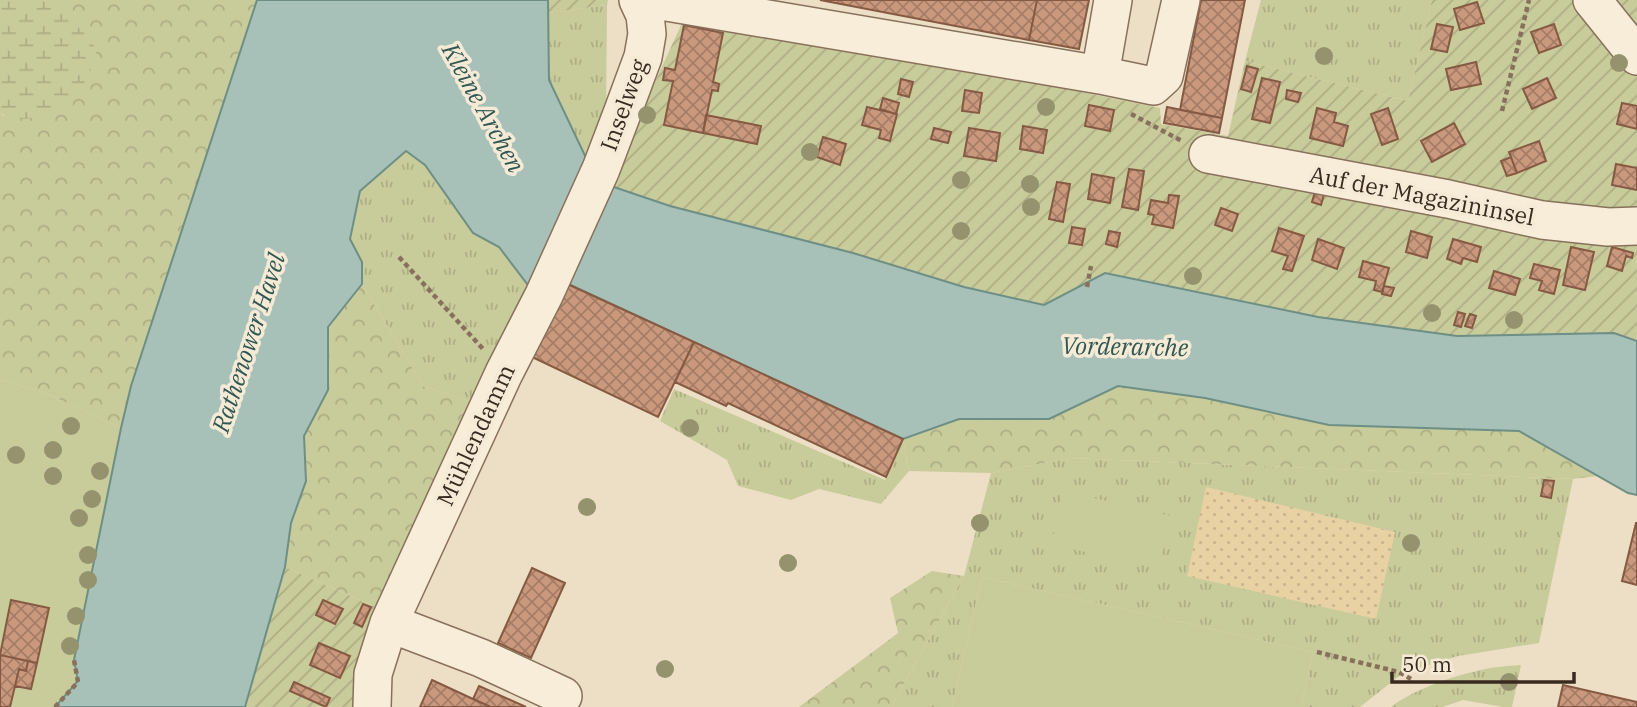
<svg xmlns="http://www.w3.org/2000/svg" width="1637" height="707" font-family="'IBM Plex Serif',serif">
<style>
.grass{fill:url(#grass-tufts)}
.forest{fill:url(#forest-crowns)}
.wetland{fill:url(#wetland-marsh)}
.sand{fill:url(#sand-dots)}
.park{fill:#c8cb9a}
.garden{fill:url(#garden-furrows)}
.water{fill:#a7c0b8;stroke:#6e8f85;stroke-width:2}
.building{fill:url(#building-cross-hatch);stroke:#865a42;stroke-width:2}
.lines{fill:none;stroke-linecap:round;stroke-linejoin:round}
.minor-casing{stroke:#88715c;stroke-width:40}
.path{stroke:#88715c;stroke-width:4.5;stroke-dasharray:5 3.5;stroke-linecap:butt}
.minor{stroke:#f8edd9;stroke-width:37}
.tree{fill:#94936e}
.labels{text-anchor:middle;stroke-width:7;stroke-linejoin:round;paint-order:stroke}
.street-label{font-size:23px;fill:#382a1f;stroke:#f5ead5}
.water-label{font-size:24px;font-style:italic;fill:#2f5753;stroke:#f5ead5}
</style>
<defs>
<pattern id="grass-tufts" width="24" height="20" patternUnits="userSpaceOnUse" patternTransform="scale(1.75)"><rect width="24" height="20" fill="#c8cb9a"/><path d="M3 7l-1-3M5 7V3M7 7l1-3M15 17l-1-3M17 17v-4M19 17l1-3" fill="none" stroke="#adae84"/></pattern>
<pattern id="forest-crowns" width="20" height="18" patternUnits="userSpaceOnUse" patternTransform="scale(1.75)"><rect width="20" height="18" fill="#c8cb9a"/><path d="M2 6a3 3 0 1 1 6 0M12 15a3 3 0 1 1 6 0" fill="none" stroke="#adae84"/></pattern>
<pattern id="wetland-marsh" width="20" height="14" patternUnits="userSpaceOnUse" patternTransform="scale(1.75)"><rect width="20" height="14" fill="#c8cb9a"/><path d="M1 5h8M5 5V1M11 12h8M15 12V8" fill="none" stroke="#adae84"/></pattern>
<pattern id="sand-dots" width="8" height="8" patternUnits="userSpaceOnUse" patternTransform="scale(1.75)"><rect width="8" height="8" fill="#e8d2a4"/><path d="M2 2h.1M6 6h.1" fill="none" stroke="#c8b48d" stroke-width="1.8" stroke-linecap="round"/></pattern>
<pattern id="garden-furrows" width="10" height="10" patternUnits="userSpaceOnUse" patternTransform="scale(1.75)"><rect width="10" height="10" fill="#c8cb9a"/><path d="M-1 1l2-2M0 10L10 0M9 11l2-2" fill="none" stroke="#adae84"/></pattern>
<pattern id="building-cross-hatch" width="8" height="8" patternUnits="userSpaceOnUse" patternTransform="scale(1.75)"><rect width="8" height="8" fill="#ca997d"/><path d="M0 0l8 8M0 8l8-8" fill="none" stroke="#a57d66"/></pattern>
</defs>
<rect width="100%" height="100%" fill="#eddfc5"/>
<path class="grass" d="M1261,0H1432L1408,101L1245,61Z
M607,5L606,115L589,164L549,80L548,13Z
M406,151L425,165L473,233L499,247L531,289L478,404L423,386L362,284V262L350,239L360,191Z
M674,389L885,480L903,439L909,471L881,504L819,489L791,500L738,486L727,460L660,421Z
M1070,458L1573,479L1539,643L1458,656L1403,673L1360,707H1301L1313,652L982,577L952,707H891L964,576L991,473Z
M1521,665L1512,707H1503L1463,700L1443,707H1391C1413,690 1450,677 1477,671C1491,667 1507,666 1521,665Z"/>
<path class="forest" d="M57,0H257L131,386L121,428L41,391L0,380V113L4,116L87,36L70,20Z
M362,284L423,386L478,404L380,609L285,567L291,523L306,481L304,436L328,390V327Z
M1118,386L1205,398L1329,425L1519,431L1598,476L1573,479L1070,458L991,473L909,471L903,439L959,419H1049Z
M932,571L964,576L891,707H799L898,633L890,598Z"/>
<path class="wetland" d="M0,0H57L71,20L87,36L97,50C90,81 71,110 38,117C25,120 12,120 0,113Z"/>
<path class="sand" d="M1206,487L1395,532L1376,619L1187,576Z"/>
<path class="park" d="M0,380L41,391L121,428L74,660L78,682L55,707H0Z
M1064,491L1171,516L1159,569L1051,544Z
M982,577L1313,652L1301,707H952Z"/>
<path class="garden" d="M548,0H608L607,5L548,13Z
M1432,0H1637V341L1614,333L1457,336L1318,317L1105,273L1044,305L964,287L853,253L670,206L608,185L687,12L1160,108L1161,124L1228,136L1245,61L1408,101Z
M285,567L380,609L356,707H245Z"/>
<path class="water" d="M257,0H548L549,80L589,164L531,289L499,247L473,233L425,165L406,151L360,191L350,239L362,262V284L328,327V390L304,436L306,481L291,523L285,567L245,707H55L78,681L74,660L121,428L131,386Z
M608,185L670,206L853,253L964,287L1044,305L1105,273L1318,317L1457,336L1614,333L1637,341V495L1628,493L1519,431L1329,425L1205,398L1118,386L1049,419H959L903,439L564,282Z"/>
<path class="building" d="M820,0H1037L1029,40Z
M1037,0H1089L1079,49L1029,40Z
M1201,0H1245L1222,118L1180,110Z
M1477,2L1484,23L1460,30L1454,9Z
M1437,24L1453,27L1447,52L1431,49Z
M1554,24L1561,45L1539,53L1531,32Z
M684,25L723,33L713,82L719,84L718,91L712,90L703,133L664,125L673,81L663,80L665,68L675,70Z
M1476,62L1481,84L1451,90L1446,69Z
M1247,66L1258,69L1251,92L1241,89Z
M1262,78L1280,82L1270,123L1252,119Z
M1547,78L1556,98L1532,109L1523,89Z
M901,79L913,82L909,97L898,94Z
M965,90L982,93L979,113L962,111Z
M1287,90L1301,93L1298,102L1286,99Z
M883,98L899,103L896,114L880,109Z
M1622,103L1637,106V129L1617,124Z
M1089,105L1114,110L1110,131L1085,126Z
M867,107L897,114L890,141L879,138L881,130L862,125Z
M1167,107L1222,118L1219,133L1164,123Z
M1317,108L1336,113L1334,122L1348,126L1343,146L1310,138Z
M1388,108L1398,139L1382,145L1371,114Z
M706,115L761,126L757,144L703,133Z
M1454,123L1465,144L1432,162L1421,141Z
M1023,126L1047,130L1043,153L1020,149Z
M934,128L951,132L948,143L931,139Z
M969,128L1000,133L996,161L964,156Z
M823,137L846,144L840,165L817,157Z
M1539,141L1546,161L1517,173L1509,152Z
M1511,157L1517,173L1507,176L1501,161Z
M1616,164L1637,168V190L1612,185Z
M1129,169L1144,171L1138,210L1122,207Z
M1092,174L1114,178L1110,203L1088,199Z
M1057,182L1070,184L1063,222L1049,219Z
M1316,188L1325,191L1321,205L1312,202Z
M1169,195L1179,196L1173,228L1152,224L1154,215L1148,214L1151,200L1168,203Z
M1221,208L1238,214L1232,231L1215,225Z
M1072,227L1085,229L1082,245L1069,243Z
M1279,228L1304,236L1292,271L1283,269L1288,256L1272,251Z
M1109,231L1120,233L1117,247L1106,244Z
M1411,231L1432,237L1427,258L1406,252Z
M1318,239L1344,248L1337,269L1312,260Z
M1453,239L1481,247L1477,262L1463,258L1461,264L1447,259Z
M1571,247L1594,252L1585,290L1563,285Z
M1612,247L1633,253L1632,258L1626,256L1622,271L1607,266Z
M1363,261L1389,268L1382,292L1374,290L1376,281L1359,277Z
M1534,264L1560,270L1554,294L1539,290L1542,281L1530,278Z
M1494,271L1520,279L1515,295L1489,288Z
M563,282L694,342L658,417L532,357Z
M1384,286L1394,288L1391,296L1382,294Z
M1458,312L1465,314L1461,327L1454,325Z
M1470,314L1476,316L1472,328L1465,326Z
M694,342L903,439L886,477L728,403L726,406L675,382Z
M1544,480L1554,481L1551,498L1541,496Z
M1636,523H1637V585L1622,581Z
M532,568L565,583L531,658L498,643Z
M11,600L49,608L37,663L0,655Z
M323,600L343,609L335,624L316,615Z
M363,604L371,607L362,627L354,623Z
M319,643L350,656L340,678L310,665Z
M0,655L28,661L26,671L19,669L10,707H0Z
M28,661L37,663L31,689L15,686L19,669L26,671Z
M432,680L473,699L491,707H420Z
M294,682L330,698L326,707L290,691Z
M1563,685L1637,702V707H1558Z
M479,686L526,707H491L473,699Z"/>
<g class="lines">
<g class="minor-casing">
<path id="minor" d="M655,0L1100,75L1113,0
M1592,0L1637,56
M1100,75L1153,86L1164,76L1181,0
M1208,154L1448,199L1542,220L1608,227L1637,226
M389,623L481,658L563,696
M372,707L373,674L389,623L504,373L544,295L601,169L623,111L643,57L647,34L645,15L638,0"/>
</g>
<path class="path" d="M1502,111L1529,0
M1131,114L1182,141
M399,257L483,349
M1087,287L1091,266
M1317,652L1399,672L1411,679
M55,707L78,682L74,660"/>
<use href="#minor" class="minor"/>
</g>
<g class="tree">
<circle cx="1324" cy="56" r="9"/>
<circle cx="1619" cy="63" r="9"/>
<circle cx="1046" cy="107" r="9"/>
<circle cx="647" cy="115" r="9"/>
<circle cx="810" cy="152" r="9"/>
<circle cx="961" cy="180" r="9"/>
<circle cx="1030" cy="184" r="9"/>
<circle cx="1031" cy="207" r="9"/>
<circle cx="961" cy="231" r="9"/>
<circle cx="1193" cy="276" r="9"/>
<circle cx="1432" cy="313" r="9"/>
<circle cx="1514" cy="320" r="9"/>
<circle cx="71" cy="426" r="9"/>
<circle cx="690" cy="428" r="9"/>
<circle cx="53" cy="450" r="9"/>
<circle cx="16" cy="455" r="9"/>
<circle cx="100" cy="471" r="9"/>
<circle cx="53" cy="476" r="9"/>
<circle cx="92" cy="499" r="9"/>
<circle cx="587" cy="507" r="9"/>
<circle cx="79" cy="518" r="9"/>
<circle cx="980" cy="523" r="9"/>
<circle cx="1411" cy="543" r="9"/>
<circle cx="88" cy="555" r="9"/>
<circle cx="788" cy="563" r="9"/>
<circle cx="88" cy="580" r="9"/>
<circle cx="76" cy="616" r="9"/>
<circle cx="70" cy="646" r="9"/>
<circle cx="665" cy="669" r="9"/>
<circle cx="1509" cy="682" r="9"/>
</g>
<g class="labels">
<g class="street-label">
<text transform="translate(624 105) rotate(-70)" y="8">Inselweg</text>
<text transform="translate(1422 196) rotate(11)" y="8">Auf der Magazininsel</text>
<text transform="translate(476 435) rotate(-65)" y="8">Mühlendamm</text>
</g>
<g class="water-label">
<text transform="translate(483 108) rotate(61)" y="8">Kleine Archen</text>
<text transform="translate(249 343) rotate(-72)" y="8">Rathenower Havel</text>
<text transform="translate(1125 347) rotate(1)" y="8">Vorderarche</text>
</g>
</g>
<path d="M1392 672v10h182v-10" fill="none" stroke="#382a1f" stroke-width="3.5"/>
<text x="1402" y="672" font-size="21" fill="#382a1f" stroke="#f5ead5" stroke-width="5" paint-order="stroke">50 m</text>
</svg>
